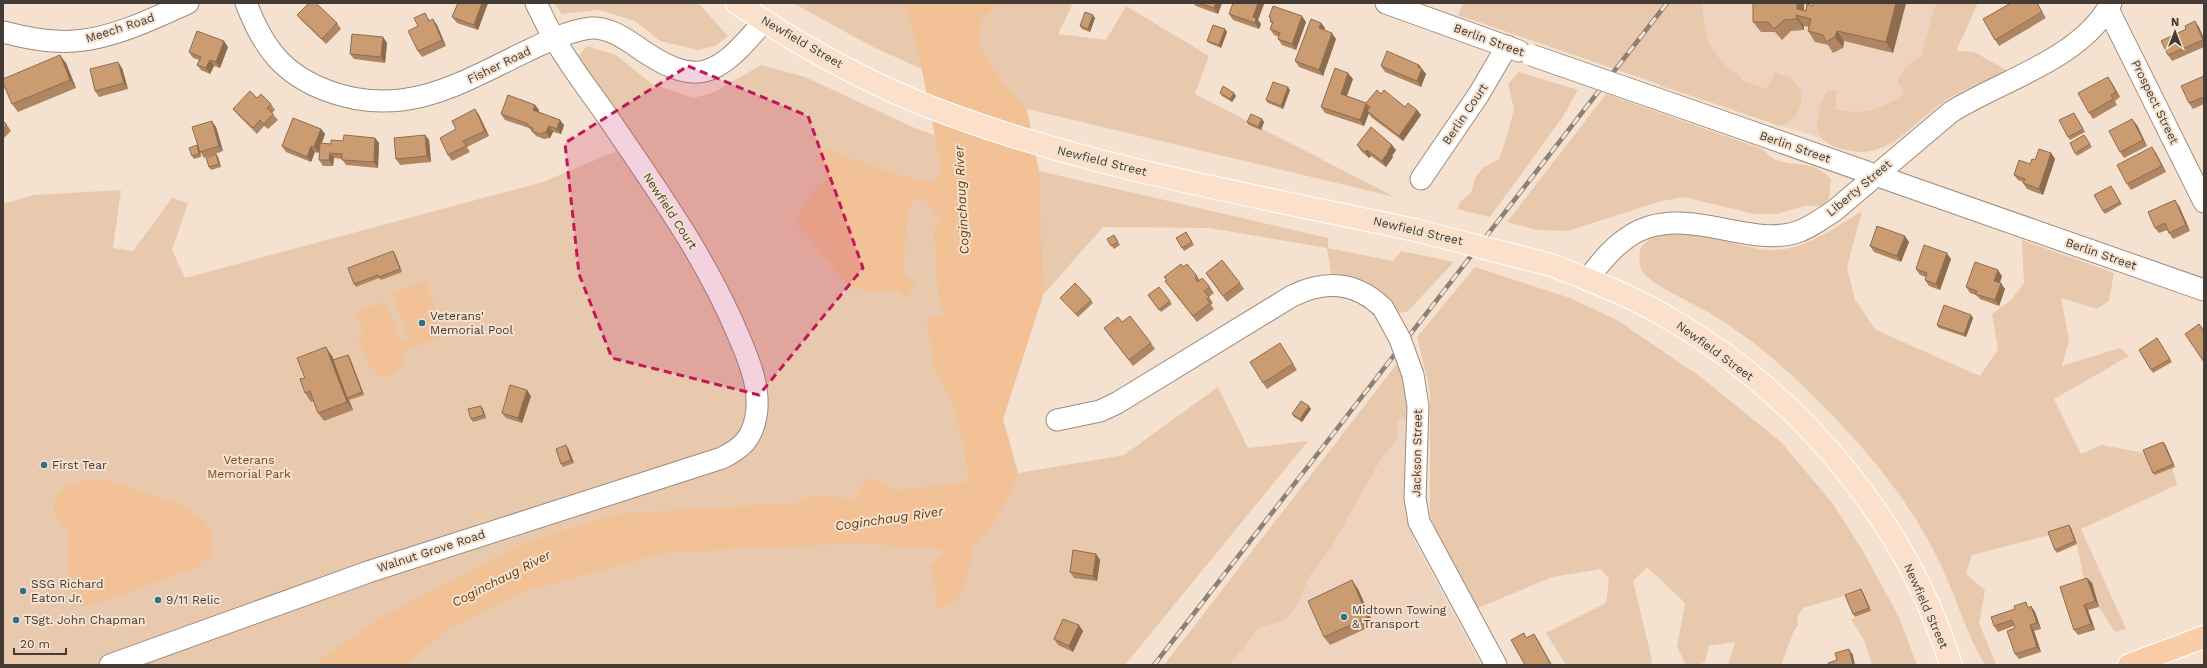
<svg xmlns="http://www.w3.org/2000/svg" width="2207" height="668" font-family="'Work Sans',sans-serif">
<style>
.built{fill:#eed4be}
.green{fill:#e8c9ae}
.water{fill:#f2c196}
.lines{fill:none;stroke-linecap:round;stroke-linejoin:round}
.minor-casing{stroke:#9d8b7b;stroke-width:23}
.major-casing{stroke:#fff;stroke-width:24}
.highway-casing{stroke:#fff;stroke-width:24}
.minor{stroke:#fff;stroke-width:21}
.major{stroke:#fbe1cb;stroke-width:22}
.highway{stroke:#f8cda8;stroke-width:22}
.rail-casing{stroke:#8d8075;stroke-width:4.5}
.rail{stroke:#f5e1d0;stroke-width:3;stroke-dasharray:9;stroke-linecap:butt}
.minor-bridge-casing{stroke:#9d8b7b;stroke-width:23;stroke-linecap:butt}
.major-bridge-casing{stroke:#fff;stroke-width:24;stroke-linecap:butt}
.minor-bridge{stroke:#fff;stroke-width:21}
.major-bridge{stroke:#fbe1cb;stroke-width:22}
.wall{fill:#af8661}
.shaded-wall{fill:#8e6d4f}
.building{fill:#cb9c71;stroke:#8e6d4f}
.marked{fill:#c2185b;fill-opacity:0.2;stroke:#c2185b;stroke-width:3;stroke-dasharray:8 5;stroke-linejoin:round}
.poi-dot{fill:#2d7381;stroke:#f5e1d0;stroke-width:1.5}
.labels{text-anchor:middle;stroke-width:4;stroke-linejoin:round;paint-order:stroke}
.street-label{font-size:12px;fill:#433b34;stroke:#f5e1d0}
.poi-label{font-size:12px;fill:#433b34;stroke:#f5e1d0;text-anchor:start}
.park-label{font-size:12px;fill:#784a19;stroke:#f5e1d0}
.water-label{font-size:13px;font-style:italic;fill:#693c06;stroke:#f5e1d0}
</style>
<rect width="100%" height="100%" fill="#f5e1d0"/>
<path class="built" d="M1697,3H1978L1956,51L1974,52L2008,71L1947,99L1894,143L1868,151L1842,149L1828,143L1820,138L1659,86L1660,54Z
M1407,419L1404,490L1406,517L1416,544L1481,665H1230L1259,628L1284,621L1297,606L1309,577L1332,546L1380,461L1398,438V420Z"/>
<path class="green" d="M554,3H698L728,36L715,46L698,50L660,41L635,21L599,10L562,14Z
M793,3H1073L1058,34L1106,40L1126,6L1209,56L1195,94L1395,197L1027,109L966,89L871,46Z
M1463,3H1703C1702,37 1713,59 1742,77L1741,80L1767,89L1775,72L1791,78L1801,90C1803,108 1797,120 1780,126L1458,15Z
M1936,3H1978L1956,51L1974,52L2008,71C1988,80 1965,88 1947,99C1906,125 1887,169 1831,145C1822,141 1816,133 1817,124C1818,111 1821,99 1829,90L1837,91L1835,109C1862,116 1882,109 1905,94L1897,81C1904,70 1909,62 1921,56Z
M587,46L616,55L652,84L693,98L715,92L761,65L805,77L917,129L1039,171L1328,238V248L1393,261L1401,251L1454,262L1407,312L1396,313C1375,293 1361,277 1331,274L1327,248L1210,228L1103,227L1043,295L1003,419L1018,473L1124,455L1218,387L1248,448L1308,441L1125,665H3V204L34,195L121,190L113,248L133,251L172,198L188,203L172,250L185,278L543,182L619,150L565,71Z
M1519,72L1578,90L1562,118L1490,217L1457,209L1460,202L1471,193L1475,178L1483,168L1499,159L1507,136L1514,109L1508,84Z
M1606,94L1762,149C1766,152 1770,157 1774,159C1797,169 1811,158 1831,179L1829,199L1822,206H1804L1777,214H1754L1683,197L1658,202L1568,231L1537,230L1507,222Z
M1862,211L1847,267L1855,300L1876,330L1980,376L1998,349L1992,314L2011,300L2024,283L2022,240L2114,273L2109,301L2097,309L2061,298L2069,340L2062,366L2120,348L2129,356L2054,399L2081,454L2101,445L2145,453L2172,468L2177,485L2081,529L2126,629L2115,632L2099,607L2092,584L2085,586L2077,544L2071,528L2050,535L1972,555L1966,574L1985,590L1979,623L1996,664L1985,665C1966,633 1956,597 1940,563C1903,485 1838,417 1775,360C1754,342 1732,327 1708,312C1694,304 1650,284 1642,271C1638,264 1639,254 1641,247C1672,212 1735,252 1775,250C1808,248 1835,228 1862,211Z
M1475,267L1570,298L1617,320L1702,378L1781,442L1833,504L1864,553L1899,617L1917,665H1872L1864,640L1851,619L1870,612L1863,590L1803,608L1797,617L1798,625L1794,630L1781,665H1728L1735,642L1709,646L1705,662L1699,665H1686L1677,647L1685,603L1647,567L1633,581L1652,660L1650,665H1566L1546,633L1606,603L1609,579L1601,569L1552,577L1478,608L1440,543L1430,515V391L1417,337Z
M1399,361L1407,398V419L1398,420V438L1380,461L1332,546L1309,577L1297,606L1284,621L1259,628L1230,665H1164Z"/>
<path class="water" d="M904,3H1000L980,21V45L998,77L1027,109L1039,171L1043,295L1003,419L1018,473L1012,490L992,525L973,545L966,581L958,600L937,610L935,586L930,565L943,555L942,550L858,543L664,553L525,591L448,629L405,665H316L323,658L378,619L526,542L615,514L773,504L793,505C810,490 834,497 854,500L863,486L864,481L872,478L895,491L965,482L968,477L964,447L953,405L934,366L926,318L944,315L938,293L934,229L940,218L923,199L914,198L906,222L904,272L917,285L906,297L896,289L872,294L847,284L795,222L813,190L827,180L818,147L902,176L932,182L941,168L917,45Z
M425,280L446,335L404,351C405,368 389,386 373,370C366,362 362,346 358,336L364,333L356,312L385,301L399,338L401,341L406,342L409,338L392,293Z
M87,480H107L186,507L203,520L212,532L213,549L210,556L195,568L89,606C61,602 70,557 69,538C68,531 62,525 58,519C45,494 68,484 87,480Z"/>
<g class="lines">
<g class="minor-casing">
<path id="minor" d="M246,3C263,47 282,74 328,91C403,119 459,84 525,52C546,42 567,31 591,28C606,27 620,35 633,44C697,90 716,78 764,21
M1386,3L1519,51
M2108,9L2204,202
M3,32C26,38 52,43 75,41C111,39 155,18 188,3
M1698,113L2204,290
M1421,179L1479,94L1507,46
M1588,279C1630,221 1660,215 1728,230C1749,234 1772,239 1794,233C1809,229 1821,219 1834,211L1951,112C2002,80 2081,59 2111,3
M1413,375L1418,406L1415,498L1419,522L1496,665
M1057,420L1100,411L1117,403L1292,296C1325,280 1355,281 1383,308
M110,665L368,572L722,458C742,448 752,439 756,416C761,389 749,360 739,337C706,257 655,187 607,116C589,90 569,65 554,38C547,27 542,15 536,3"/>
</g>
<g class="major-casing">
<path id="major" d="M737,3C799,45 865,82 935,109C1089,168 1254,195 1415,230
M1551,265C1592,281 1634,297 1672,320C1800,395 1907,522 1951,665"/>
</g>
<g class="highway-casing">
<path id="highway" d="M2129,665L2204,637"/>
</g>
<use href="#minor" class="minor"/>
<use href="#major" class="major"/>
<use href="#highway" class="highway"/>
<g class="rail-casing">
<path id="rail" d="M1154,665L1667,3"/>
</g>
<use href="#rail" class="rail"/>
<g class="minor-bridge-casing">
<path id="minor-bridge" d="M1531,55L1698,113
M1383,308L1400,339L1413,375"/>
</g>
<g class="major-bridge-casing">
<path id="major-bridge" d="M1415,230L1551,265"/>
</g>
<use href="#minor-bridge" class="minor-bridge"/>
<use href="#major-bridge" class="major-bridge"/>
</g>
<path class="wall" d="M458,3H488L478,30L457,23L452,17Z
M1193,3H1222L1218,14L1196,6Z
M1233,3H1263L1264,4L1258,20L1261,24L1259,29L1233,20L1229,14Z
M1753,3H1804V10L1806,11L1813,6L1814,3H1906L1893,53L1844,41L1843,48L1833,53L1828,45L1815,42L1808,31L1809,27L1804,26V30L1791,31L1782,40L1775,32H1761L1753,22Z
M2037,3L2046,18L1999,46L1995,40Z
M297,15L337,23L341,29L326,44L301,20Z
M1269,17L1306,22L1296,50L1282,45L1278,39L1279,37L1274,35L1270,29L1272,24L1270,21L1271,19Z
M1095,18L1090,32L1082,29L1080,26Z
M429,19L430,21L437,25L446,46L422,57L418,51V26Z
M1321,23L1325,28L1324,30L1336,39L1323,76L1299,67L1295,61Z
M2199,27L2204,39V47L2172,61L2168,55L2186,29Z
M1225,29L1227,32L1221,48L1209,43L1207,41Z
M383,37L387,43L385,63L354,59L350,54Z
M228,47L220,68L214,66L210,74L201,70L197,65L199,60L193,58L189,52Z
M66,63L76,88L18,112L12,104Z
M1419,65L1426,74L1421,87L1385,72L1381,66Z
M122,68L128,89L99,97L95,91Z
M2204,76V104L2193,109L2189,103Z
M1353,79L1347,96L1366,103L1381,94L1405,107L1417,110L1421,115L1403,141L1371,117L1369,113L1364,126L1325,113L1321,107Z
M2112,83L2120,97L2115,101L2117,105L2093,119L2089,113Z
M1290,90L1283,109L1268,103L1266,100Z
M1220,93L1236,96L1232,102L1222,96Z
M257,98L271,104L275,110L272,113L278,120L268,129L264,126L257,134L237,114L233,109Z
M535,105L539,110V112L560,120L564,125L561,134L553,132L550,138L544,139L536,136L529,128L505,120L501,114Z
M2074,113L2085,132L2070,140L2068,137Z
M479,115L489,136L467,147L470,152L452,161L448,155L456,129Z
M1262,119L1264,122L1261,130L1249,125L1247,122Z
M3,121L7,125L11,131L3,139Z
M2137,125L2147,146L2124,158L2120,152Z
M216,127L223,151L204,158L200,152Z
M321,129L325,134L322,143L331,144L343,141L375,138L379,143L378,168L346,165L342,159L334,158L333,166H323L319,160L320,148L318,153L315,152L311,162L286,152L282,146Z
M425,135L429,140L431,162L400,165L396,159Z
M2084,135L2092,147L2077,156L2075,153Z
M197,145L199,148L201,157L194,159L192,156Z
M1357,145L1396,150L1392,156L1393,157L1386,167L1371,156L1369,158L1361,151Z
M2051,153L2055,159L2043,195L2027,189L2023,183V182L2018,180L2014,175L2035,160Z
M2156,153L2166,172L2131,190L2127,184Z
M216,154L218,157L221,167L211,170L209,167Z
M2113,189L2122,204L2105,214L2103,211Z
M2179,206L2190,231L2173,239L2167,230L2159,233L2155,228Z
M1186,232L1194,245L1184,251L1176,238Z
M1114,235L1120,245L1114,249L1107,239Z
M1909,242L1901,262L1874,252L1870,246Z
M393,251L395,254L402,272L381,280L379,278L356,287L354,284Z
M1951,259L1940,290L1929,286L1925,280L1926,277L1920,275L1916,269Z
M1183,267L1197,276L1200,280L1210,287L1214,293L1209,297L1213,303L1211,305L1214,309L1197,322L1165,281L1167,280L1164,277Z
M1206,273L1240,283L1244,289L1227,302Z
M2002,276L2000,283L2005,289L1999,306L1980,299L1976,295L1970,293L1966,287Z
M1159,287L1172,304L1161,312L1148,295Z
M1060,298L1091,300L1093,303L1078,317Z
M1971,315L1973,318L1966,337L1939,328L1937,325Z
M1104,328L1151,343L1155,349L1133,366Z
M2157,338L2172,362L2153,373L2139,350Z
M1284,349L1297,370L1267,389L1263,383Z
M332,356L334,360L350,358L364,395L349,400L353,410L324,421L318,413L313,401L311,402L305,393Z
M531,396L522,423L506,418L502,413Z
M481,406L483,409L486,418L473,422L471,419Z
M1311,409L1302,422L1294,417L1292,414Z
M2165,444L2175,467L2155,475L2153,473Z
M568,448L574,463L563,467L561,464Z
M2071,528L2077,544L2057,553L2055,550Z
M1096,554L1100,560L1097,581L1074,578L1070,572Z
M2087,578L2092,583L2099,607L2088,610L2095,630L2078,635L2074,630Z
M1358,589L1374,625L1330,645L1324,637Z
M1863,592L1871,611L1855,617L1853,614Z
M2031,606L2035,612L2041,629L2034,631L2041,652L2019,659L2015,654V628L2014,626L1998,632L1994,626Z
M1083,631L1073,652L1058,645L1054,639Z"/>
<path class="shaded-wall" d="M482,3H488L478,30L474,25Z
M1216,3H1222L1218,14L1214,8Z
M1258,3H1263L1264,4L1258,20L1261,24L1259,29L1255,23L1253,17Z
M1797,3H1804V17L1797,9Z
M1896,3H1906L1893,53L1886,42Z
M1093,15L1095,18L1090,32L1088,29Z
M1796,15L1804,26V30L1797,19Z
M1302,16L1306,22L1296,50L1292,44Z
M433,19L437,25L446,46L442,40Z
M2195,21L2199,27L2204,39V41Z
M1321,23L1325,28L1323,34L1319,28Z
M1225,29L1227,32L1221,48L1219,45Z
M1837,31L1844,41L1843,48L1835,37Z
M1332,33L1336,39L1323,76L1319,70Z
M383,37L387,43L385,63L381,57Z
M224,41L228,47L220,68L216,62Z
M60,55L66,63L76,88L70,80Z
M210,60L214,66L210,74L206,68Z
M118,62L122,68L128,89L124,83Z
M1419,65L1426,74L1421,87L1417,81L1418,67Z
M1348,73L1353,79L1345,100L1341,94Z
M2108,77L2112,83L2120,97L2116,92Z
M1288,87L1290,90L1283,109L1281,106Z
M1234,93L1236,96L1232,102L1230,99Z
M1366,104L1370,110L1367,111L1369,113L1364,126L1360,120Z
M535,105L539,110L537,116L533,110Z
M475,109L479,115L489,136L485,131Z
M1417,110L1421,115L1403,141L1399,136Z
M1262,119L1264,122L1261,130L1258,127Z
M2132,119L2137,125L2147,146L2143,140Z
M560,120L564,125L561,134L557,129Z
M212,121L216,127L223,151L219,146Z
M549,126L553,132L550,138L546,132Z
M321,129L325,134L318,153L314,147Z
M425,135L429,140L431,162L427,156Z
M375,138L379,143L378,168L374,162Z
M197,145L199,148L201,157L199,154Z
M1392,145L1396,150L1392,156L1393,157L1386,167L1382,161L1388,150Z
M311,146L315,152L311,162L307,157Z
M2152,147L2156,153L2166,172L2162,166Z
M1367,150L1371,156L1369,158L1365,152Z
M330,153L334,158L333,166L329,160Z
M2051,153L2055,159L2043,195L2039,189Z
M216,154L218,157L221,167L219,164Z
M2175,200L2179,206L2190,231L2186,225Z
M1905,236L1909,242L1901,262L1897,256Z
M393,251L395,254L402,272L400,269Z
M1947,253L1951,259L1940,290L1936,284Z
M1998,270L2002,276L1998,287L1994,281Z
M2001,283L2005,289L1999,306L1995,300Z
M1971,315L1973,318L1966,337L1964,334Z
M326,347L332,356L348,397L347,398L349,400L353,410L347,402Z
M348,355L350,358L364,395L362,392Z
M527,390L531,396L522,423L518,418Z
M481,406L483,409L486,418L484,415Z
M1309,406L1311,409L1302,422L1300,419Z
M2163,442L2165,444L2175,467L2173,464Z
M566,445L568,448L574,463L571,460Z
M2069,525L2071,528L2077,544L2075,541Z
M1096,554L1100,560L1097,581L1093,576Z
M2087,578L2092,583L2099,607L2095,601Z
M1352,580L1358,589L1374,625L1368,617Z
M1861,589L1863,592L1871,611L1869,608Z
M2084,605L2088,610L2095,630L2091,624Z
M2031,606L2035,612L2041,629L2037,623Z
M1079,625L1083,631L1073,652L1069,646Z
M2030,625L2034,631L2041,652L2037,647Z
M1534,634L1538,640L1552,665H1551Z
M1849,649L1853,655L1855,665H1853Z"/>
<path class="building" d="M309,3H316L337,23L322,39L297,15Z
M458,3H482L474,25L452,17Z
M1198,3H1216L1214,8Z
M1233,3H1258L1253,17L1256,18L1255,23L1229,14Z
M1753,3H1797V9L1806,11L1807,4L1813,6L1814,3H1896L1886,42L1837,31L1835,37L1826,42L1823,35L1808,31L1811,19L1796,15L1797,19L1784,20L1774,29L1768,22H1753Z
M2011,3H2037L2042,12L1995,40L1983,19Z
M1273,6L1302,16L1292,44L1278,39L1280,33L1270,29L1273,22L1270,21L1271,18L1269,17Z
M1085,12L1093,15L1088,29L1080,26Z
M425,13L429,21L433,19L442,40L418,51L408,31L418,26L414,18Z
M1311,19L1321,23L1319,28L1332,33L1319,70L1295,61Z
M2195,21L2203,40L2168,55L2161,41L2186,29L2185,26Z
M1213,25L1225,29L1219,45L1207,41Z
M197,31L224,41L216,62L210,60L206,68L197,65L201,57L189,52Z
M352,34L383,37L381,57L350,54Z
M1387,51L1419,65L1418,67L1422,69L1417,81L1381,66Z
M60,55L70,80L12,104L3,83V79Z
M118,62L124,83L95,91L90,69Z
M1335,68L1348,73L1341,94L1366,103L1377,90L1381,94L1384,90L1405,107L1408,103L1417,110L1399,136L1367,111L1370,107L1366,104L1360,120L1321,107Z
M2204,76V97L2189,103L2181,86Z
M2108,77L2116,92L2111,95L2113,99L2089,113L2078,93Z
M1273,82L1288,87L1281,106L1266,100Z
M1223,86L1234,93L1230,99L1220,93Z
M250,91L257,98L261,94L271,104L267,108L273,114L264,124L260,120L253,128L233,109Z
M508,95L535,105L533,110L560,120L557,129L549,126L546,132L540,134L532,131L533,128L528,126V124L501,114Z
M475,109L485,131L463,141L466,146L448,155L440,138L456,129L452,121Z
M2074,113L2083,129L2068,137L2059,120Z
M1251,114L1262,119L1258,127L1247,122Z
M293,118L321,129L314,147L311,146L307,157L282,146Z
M2132,119L2143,140L2120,152L2109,131Z
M3,121L7,125L3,129Z
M212,121L219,146L200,152L192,127Z
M1371,127L1392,145L1388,150L1389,151L1382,161L1367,150L1365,152L1357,145Z
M344,135L375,138L374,162L342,160V154L330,153L329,160H319L320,143L331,144V140L343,141Z
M425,135L427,156L396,159L394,138Z
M2084,135L2090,144L2075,153L2070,143Z
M197,145L199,154L192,156L189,148Z
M2152,147L2162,166L2127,184L2117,165Z
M2039,149L2051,153L2039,189L2023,183L2025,179L2014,175L2019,160L2030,164L2032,159L2035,160Z
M216,154L219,164L209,167L206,158Z
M2111,186L2120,202L2103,211L2094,195Z
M2175,200L2186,225L2169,233L2165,223L2155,228L2148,212Z
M1877,226L1905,236L1897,256L1870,246Z
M1186,232L1192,242L1182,248L1176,238Z
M1114,235L1118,242L1111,246L1107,239Z
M1924,245L1947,253L1936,284L1925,280L1927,273L1916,269Z
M393,251L400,269L379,277L378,275L354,284L348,268Z
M1222,260L1240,283L1223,296L1206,273Z
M1975,262L1998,270L1994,281L2001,283L1995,300L1975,294L1977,291L1966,287Z
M1181,264L1183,267L1187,264L1197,276L1195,278L1198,282L1202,278L1210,287L1204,291L1209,297L1207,299L1210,303L1193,316L1165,281L1167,280L1164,277Z
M1075,283L1091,300L1076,314L1060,298Z
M1159,287L1170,301L1159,310L1148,295Z
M1944,305L1971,315L1964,334L1937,325Z
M1130,316L1151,343L1129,360L1104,328L1118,317L1122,322Z
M2199,324L2204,331V362L2185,334Z
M2157,338L2170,359L2151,370L2139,350Z
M1280,343L1293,364L1263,383L1250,362Z
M326,347L347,402L318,413L310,391L305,393L300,379L305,378L297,358Z
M348,355L362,392L347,398L333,360Z
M510,385L527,390L518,418L502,413Z
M1301,401L1309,406L1300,419L1292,414Z
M481,406L484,415L471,419L468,409Z
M2163,442L2173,464L2153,473L2143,450Z
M566,445L571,460L561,464L556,449Z
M2069,525L2075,541L2055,550L2048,532Z
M1073,550L1096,554L1093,576L1070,572Z
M2087,578L2095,601L2084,605L2091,624L2074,630L2060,587Z
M1352,580L1368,617L1324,637L1308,601Z
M1861,589L1869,608L1853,614L1845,595Z
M2026,602L2028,608L2031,606L2037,623L2030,625L2037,647L2015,654L2007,631L2015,628L2012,620L1994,626L1991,617L2015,609L2014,606Z
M1063,619L1079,625L1069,646L1054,639Z
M1524,633L1526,638L1534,634L1551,665H1525L1511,640Z
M1849,649L1853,665H1829L1828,663L1837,660L1835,653Z"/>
<path class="marked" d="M688,66L808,116L863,268L759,395L612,358L579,274L565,143Z"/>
<g class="poi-dot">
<circle cx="422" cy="323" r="4"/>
<circle cx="44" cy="465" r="4"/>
<circle cx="23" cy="591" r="4"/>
<circle cx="158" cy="600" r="4"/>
<circle cx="1344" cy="617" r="4"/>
<circle cx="16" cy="620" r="4"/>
</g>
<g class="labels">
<g class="street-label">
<text transform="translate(120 28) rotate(-18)" y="4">Meech Road</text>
<text transform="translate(1489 40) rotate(20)" y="4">Berlin Street</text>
<text transform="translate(802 42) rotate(30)" y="4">Newfield Street</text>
<text transform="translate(499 65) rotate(-26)" y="4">Fisher Road</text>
<text transform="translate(2155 102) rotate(64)" y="4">Prospect Street</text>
<text transform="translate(1465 114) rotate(-56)" y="4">Berlin Court</text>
<text transform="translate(1795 147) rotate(19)" y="4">Berlin Street</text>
<text transform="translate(1102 161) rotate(14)" y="4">Newfield Street</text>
<text transform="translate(1859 188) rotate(-40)" y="4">Liberty Street</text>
<text transform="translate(670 211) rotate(57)" y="4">Newfield Court</text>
<text transform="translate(1418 231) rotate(13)" y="4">Newfield Street</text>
<text transform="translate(2101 254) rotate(19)" y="4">Berlin Street</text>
<text transform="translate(1715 351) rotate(36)" y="4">Newfield Street</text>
<text transform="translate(1417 453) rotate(-89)" y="4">Jackson Street</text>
<text transform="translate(431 551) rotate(-18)" y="4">Walnut Grove Road</text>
<text transform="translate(1926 606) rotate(66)" y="4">Newfield Street</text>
</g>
<g class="poi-label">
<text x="430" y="320">Veterans'<tspan x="430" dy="14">Memorial Pool</tspan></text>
<text x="52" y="469">First Tear</text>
<text x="31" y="588">SSG Richard<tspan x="31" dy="14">Eaton Jr.</tspan></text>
<text x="166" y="604">9/11 Relic</text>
<text x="1352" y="614">Midtown Towing<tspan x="1352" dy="14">&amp; Transport</tspan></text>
<text x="24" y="624">TSgt. John Chapman</text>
</g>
<g class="park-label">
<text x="249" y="464">Veterans<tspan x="249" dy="14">Memorial Park</tspan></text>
</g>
<g class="water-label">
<text transform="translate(961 200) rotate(-93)" y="5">Coginchaug River</text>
<text transform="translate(889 518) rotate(-8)" y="5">Coginchaug River</text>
<text transform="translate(501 578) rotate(-27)" y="5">Coginchaug River</text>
</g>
</g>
<rect width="2207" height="668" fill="none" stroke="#433b34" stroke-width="8"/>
<g transform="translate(2175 32)" stroke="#f5e1d0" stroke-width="3" paint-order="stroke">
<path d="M0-3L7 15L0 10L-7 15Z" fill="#433b34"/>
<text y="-6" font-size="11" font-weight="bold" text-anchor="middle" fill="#433b34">N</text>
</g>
<path d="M14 648v6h52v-6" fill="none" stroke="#433b34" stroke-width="2"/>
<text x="20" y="648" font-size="12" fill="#433b34" stroke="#f5e1d0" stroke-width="3" paint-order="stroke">20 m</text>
</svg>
